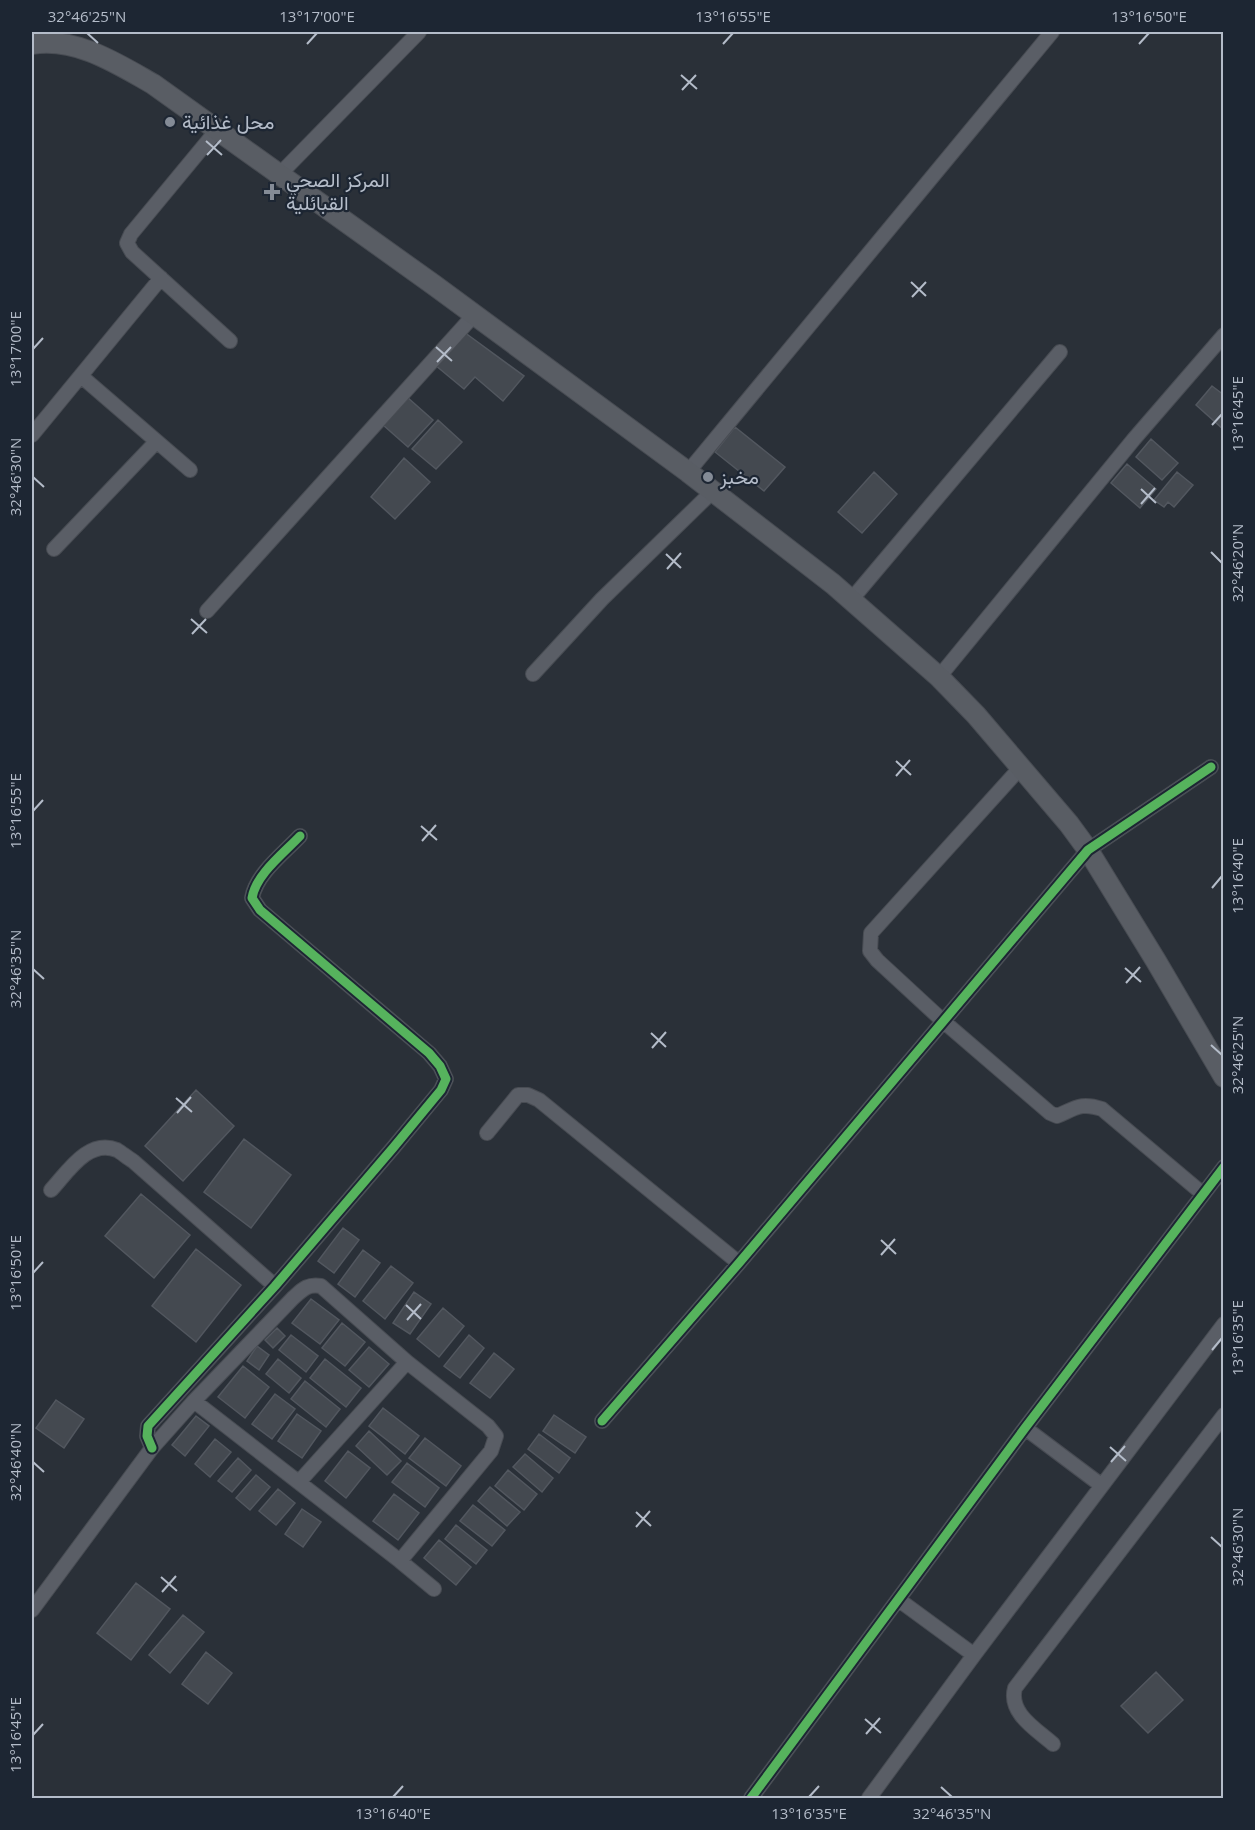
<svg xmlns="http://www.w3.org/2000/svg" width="1255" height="1830" font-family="'Open Sans',Vazirmatn,sans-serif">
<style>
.building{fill:#444950;stroke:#52575f;stroke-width:1.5}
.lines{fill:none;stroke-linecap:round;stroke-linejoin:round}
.minor-casing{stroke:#484c53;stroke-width:16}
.secondary-casing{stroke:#484c53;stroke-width:22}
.minor{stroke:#5a5e66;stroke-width:14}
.secondary{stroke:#595d64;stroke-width:20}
.cycleway-casing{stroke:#1d2633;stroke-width:13}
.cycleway{stroke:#56b35d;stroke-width:9}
.ticks{fill:none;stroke:#b4bcc9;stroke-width:2}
.poi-dot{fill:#848b96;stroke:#1d2633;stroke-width:2}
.labels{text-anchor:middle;stroke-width:4.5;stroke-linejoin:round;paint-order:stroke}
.poi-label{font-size:20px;fill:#b4bcc9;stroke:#1d2633;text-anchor:start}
.neatline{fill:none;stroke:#b4bcc9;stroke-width:2}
.ticks-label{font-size:15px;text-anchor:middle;fill:#b4bcc9}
</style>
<rect width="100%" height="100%" fill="#2a3038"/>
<path class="building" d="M464,332L524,376L503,401L475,377L464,389L435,365Z
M1212,386L1224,395L1223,429L1196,405Z
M407,397L433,420L408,447L383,425Z
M438,420L462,442L436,469L412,449Z
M735,427L785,467L764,491L715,452Z
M1151,439L1178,463L1162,480L1136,457Z
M404,458L430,482L395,519L371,497Z
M1127,464L1156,489L1140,508L1111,483Z
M874,472L897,494L862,533L838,512Z
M1177,472L1193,485L1174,507L1168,502L1164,507L1154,500Z
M196,1090L234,1126L183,1181L145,1146Z
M244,1139L291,1175L251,1228L204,1192Z
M141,1194L190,1235L154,1278L105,1236Z
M343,1228L359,1240L334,1273L318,1261Z
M196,1249L241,1285L196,1342L152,1306Z
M363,1250L380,1263L355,1297L338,1284Z
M391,1266L413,1283L385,1319L363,1301Z
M414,1292L431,1304L410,1334L393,1323Z
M311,1299L339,1320L320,1344L292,1323Z
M443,1308L464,1326L439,1357L417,1339Z
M342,1323L365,1342L345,1366L322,1348Z
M277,1328L285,1336L273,1348L265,1340Z
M291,1335L318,1356L306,1372L279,1350Z
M469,1335L484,1348L460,1378L444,1366Z
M257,1346L269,1355L259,1370L247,1361Z
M369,1347L389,1364L369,1387L349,1370Z
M494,1353L514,1369L490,1398L470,1383Z
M278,1359L301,1378L289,1393L266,1374Z
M325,1359L361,1388L346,1407L310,1378Z
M243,1366L269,1387L245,1418L218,1397Z
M305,1381L340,1409L326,1427L291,1399Z
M275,1394L295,1409L272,1439L252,1424Z
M56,1400L84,1419L64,1448L36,1428Z
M383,1408L419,1436L405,1454L369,1426Z
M297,1414L321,1431L302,1458L278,1441Z
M554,1415L586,1437L575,1453L543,1431Z
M196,1416L209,1426L185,1456L172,1445Z
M369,1431L401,1461L387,1475L356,1446Z
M539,1434L570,1458L559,1473L528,1449Z
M425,1438L461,1466L446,1486L409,1458Z
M215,1439L231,1452L210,1477L195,1464Z
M348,1451L370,1468L346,1498L325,1481Z
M525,1454L553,1478L542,1492L513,1467Z
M238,1458L251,1470L232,1492L218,1481Z
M407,1463L439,1488L425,1507L392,1482Z
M508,1470L537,1494L524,1510L495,1486Z
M256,1475L270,1487L250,1510L236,1498Z
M490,1487L520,1512L507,1526L478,1501Z
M278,1489L295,1503L276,1525L259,1511Z
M394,1494L419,1513L398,1540L373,1521Z
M473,1505L505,1530L492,1546L460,1521Z
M302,1509L321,1522L303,1547L285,1534Z
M456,1525L487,1550L476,1564L445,1539Z
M439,1540L471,1567L456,1585L424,1558Z
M136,1583L170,1609L131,1660L97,1633Z
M183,1615L204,1632L170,1673L149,1655Z
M206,1652L232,1673L208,1704L182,1684Z
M1156,1672L1183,1700L1148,1733L1121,1706Z"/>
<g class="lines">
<g class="minor-casing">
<path id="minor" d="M217,130L131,234L127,243L132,252L230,341
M280,174L419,32
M81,376L190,470
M32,435L161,278
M688,472L1052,32
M54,549L156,442
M851,600L1060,352
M207,611L474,315
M533,674L602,599L713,491
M939,677L1134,439L1224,335
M1021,767L871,933L870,951L877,960L943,1021L1050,1113L1057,1116C1076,1108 1081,1102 1102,1109L1203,1194
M487,1133L518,1095H528L539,1100L739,1263
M51,1190C67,1173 88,1138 117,1150C122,1153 128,1158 133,1161L275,1286
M194,1401L400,1561L491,1451L496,1436L488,1426L407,1362
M602,1421L739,1263L1088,850L1211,767
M1025,1428L1101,1485
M152,1448L147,1436L148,1426L275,1286L393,1148L441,1090L446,1079L440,1066L429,1053L260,910L252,898C256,874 284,853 300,836
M400,1561L434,1589
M899,1600L974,1655
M32,1610L152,1448L194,1401L293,1298C303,1289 307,1284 321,1286L407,1362L299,1482
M1053,1744C1036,1729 1008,1713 1015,1688L1224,1415
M751,1798L1025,1428L1224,1167
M869,1798L974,1655L1224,1324"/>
</g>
<g class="secondary-casing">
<path id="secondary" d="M32,44C76,37 116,63 153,84L434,285L688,472L833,584L939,677L976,715L1069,824L1088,850L1156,961L1224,1077"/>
</g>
<use href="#minor" class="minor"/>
<use href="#secondary" class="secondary"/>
<g class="cycleway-casing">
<path id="cycleway" d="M602,1421L739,1263L1088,850L1211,767
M152,1448L147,1436L148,1426L275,1286L393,1148L441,1090L446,1079L440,1066L429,1053L260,910L252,898C256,874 284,853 300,836
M751,1798L1025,1428L1224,1167"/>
</g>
<use href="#cycleway" class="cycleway"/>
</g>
<path class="ticks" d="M87,33L98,43M307,44L317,33M723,44L733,33M1139,44L1149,33M681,75L697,89M682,90L696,75M206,141L222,155M207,155L221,140M911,282L926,296M912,297L926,282M436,347L452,361M33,349L43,338M437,362L451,347M1212,425L1222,414M33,477L44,487M1141,489L1156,503M1141,504L1155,488M1211,552L1222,563M666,554L681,568M667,569L681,553M191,619L207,633M192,634L206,619M896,761L911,775M896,776L910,760M33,811L43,800M421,826L437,840M422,841L436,825M1212,888L1222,876M1125,968L1141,982M33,969L44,979M1126,983L1140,967M651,1033L666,1047M1211,1045L1222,1055M652,1048L666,1032M176,1098L192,1112M177,1113L191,1097M881,1240L896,1254M881,1255L895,1239M33,1273L43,1262M406,1305L421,1319M407,1320L421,1304M1212,1350L1222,1338M1110,1447L1126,1461M33,1462L44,1472M1111,1462L1125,1446M636,1512L651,1526M636,1527L650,1511M1211,1537L1222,1547M161,1577L177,1591M162,1592L176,1576M865,1719L881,1733M866,1734L880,1718M33,1735L43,1724M941,1787L952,1797M393,1797L403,1786M809,1797L819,1786"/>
<g class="poi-dot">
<circle cx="170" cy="122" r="6"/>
<path d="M269 183h6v6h6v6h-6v6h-6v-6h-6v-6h6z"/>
<circle cx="708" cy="477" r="6"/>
</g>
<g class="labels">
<g class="poi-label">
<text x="182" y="129">محل غذائية</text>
<text x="286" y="187">المركز الصحي<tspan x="286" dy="23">القبائلية</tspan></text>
<text x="720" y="484">مخبز</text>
</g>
</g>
<rect width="1255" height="1830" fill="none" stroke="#1d2633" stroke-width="66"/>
<rect x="33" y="33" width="1189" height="1764" class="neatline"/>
<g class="ticks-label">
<text x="87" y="22">32°46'25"N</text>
<text x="317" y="22">13°17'00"E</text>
<text x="733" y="22">13°16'55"E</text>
<text x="1149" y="22">13°16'50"E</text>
<text transform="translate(16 349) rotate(-90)" y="5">13°17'00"E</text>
<text transform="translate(1238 414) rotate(-90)" y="5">13°16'45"E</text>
<text transform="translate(16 477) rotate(-90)" y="5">32°46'30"N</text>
<text transform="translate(1238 563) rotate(-90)" y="5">32°46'20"N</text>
<text transform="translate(16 811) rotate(-90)" y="5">13°16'55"E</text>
<text transform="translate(1238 876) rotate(-90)" y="5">13°16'40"E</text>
<text transform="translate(16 969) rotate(-90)" y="5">32°46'35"N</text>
<text transform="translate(1238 1055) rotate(-90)" y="5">32°46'25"N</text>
<text transform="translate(16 1273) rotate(-90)" y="5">13°16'50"E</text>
<text transform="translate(1238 1338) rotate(-90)" y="5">13°16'35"E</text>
<text transform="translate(16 1462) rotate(-90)" y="5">32°46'40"N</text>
<text transform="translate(1238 1547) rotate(-90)" y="5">32°46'30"N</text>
<text transform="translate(16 1735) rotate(-90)" y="5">13°16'45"E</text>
<text x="393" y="1819">13°16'40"E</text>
<text x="809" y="1819">13°16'35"E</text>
<text x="952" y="1819">32°46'35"N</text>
</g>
</svg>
